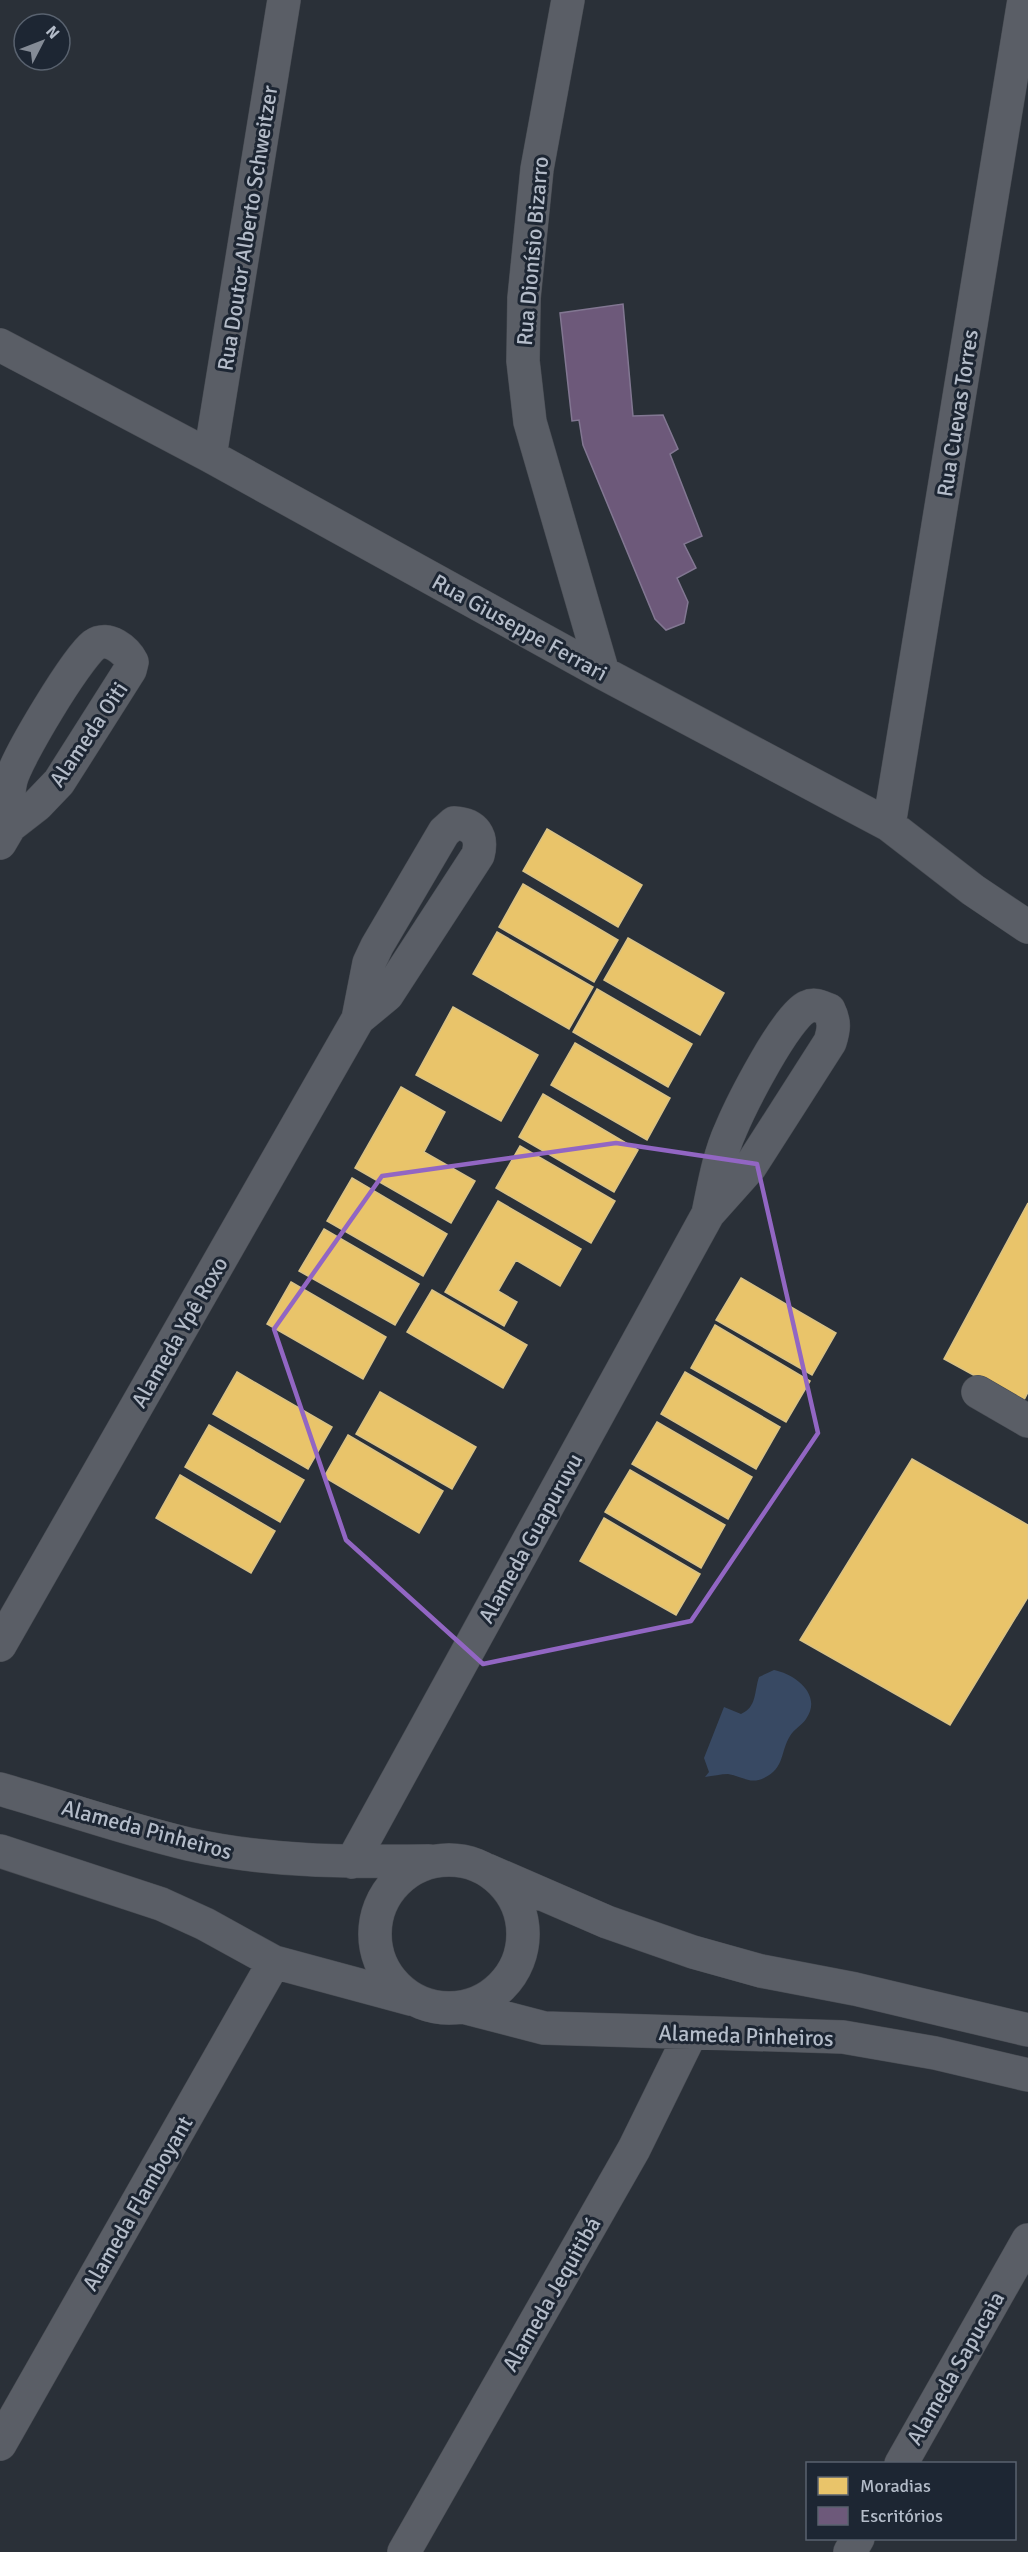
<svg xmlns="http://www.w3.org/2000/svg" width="1028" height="2552" font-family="Signika,sans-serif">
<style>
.water{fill:#384963}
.homes{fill:#e9c46a;stroke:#d9c286;stroke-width:1.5}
.offices{fill:#6d597a;stroke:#827792;stroke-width:1.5}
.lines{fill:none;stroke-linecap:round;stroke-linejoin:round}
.minor-casing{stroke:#484c53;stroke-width:34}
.minor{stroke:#5a5e66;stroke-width:33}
.marked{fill:none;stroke:#9266c3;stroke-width:4.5;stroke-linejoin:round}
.labels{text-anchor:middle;stroke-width:6;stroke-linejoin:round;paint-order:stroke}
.street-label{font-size:22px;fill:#b4bcc9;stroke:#1d2633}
</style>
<rect width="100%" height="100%" fill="#2a3038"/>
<path class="water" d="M774,1670C795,1674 823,1695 806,1719C802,1725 794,1729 790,1736C780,1752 785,1768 764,1778C750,1785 742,1776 728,1774C721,1774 713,1776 705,1777L709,1772L704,1758L724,1707L741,1714C757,1707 754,1692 759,1677Z"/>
<path class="homes" d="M547,829L642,885L618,927L523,871Z
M523,884L618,940L594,982L499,927Z
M497,932L593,987L569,1029L473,974Z
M628,938L724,993L700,1035L604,980Z
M597,989L692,1044L668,1087L573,1032Z
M453,1007L538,1055L501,1121L416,1075Z
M575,1043L670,1098L647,1140L551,1085Z
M401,1087L445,1112L424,1152L475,1181L451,1223L355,1168Z
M543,1094L638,1150L614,1192L519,1137Z
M520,1146L615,1201L591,1243L496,1188Z
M352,1178L447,1234L423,1276L327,1221Z
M498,1201L581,1249L560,1286L516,1260L498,1291L517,1302L504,1326L445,1292Z
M1028,1203V1392L1023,1402L944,1359Z
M324,1229L419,1284L395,1325L299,1271Z
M741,1278L836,1333L812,1375L716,1320Z
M291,1282L386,1337L363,1379L267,1324Z
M432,1290L527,1345L503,1388L407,1332Z
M715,1325L810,1381L786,1422L691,1368Z
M237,1372L332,1427L308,1469L213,1414Z
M685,1372L780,1427L756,1469L661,1414Z
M380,1392L476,1447L452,1489L356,1434Z
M657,1422L752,1477L728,1519L632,1464Z
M209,1425L304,1480L280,1522L185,1467Z
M348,1435L443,1491L419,1533L324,1477Z
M912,1459L1028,1525V1597L950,1725L800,1640Z
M630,1470L725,1525L701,1568L605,1512Z
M180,1475L275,1531L251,1573L156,1518Z
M604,1518L700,1574L676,1615L580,1561Z"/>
<path class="offices" d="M623,304L633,416L663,415L678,449L670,454L702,536L684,544L696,568L677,578L688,602L684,623L666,630L655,619L583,445L579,420L572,421L560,313Z"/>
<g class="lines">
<g class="minor-casing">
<path id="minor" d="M568,0L537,169L524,298L523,361L530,422L603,673
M0,345L210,456L603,673L889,825L973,890L1028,927
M210,456L284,0
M889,825L1024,0
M0,843L10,826L37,805L59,782L130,670L132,662C126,650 108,635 94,645C76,659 17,757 11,780C7,795 9,811 10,826
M978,1392L1028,1421
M0,1645L358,1019L369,963L377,946L444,832L454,823C475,824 483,836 478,855L387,995L358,1019
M0,1789C62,1807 125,1829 188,1844C267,1862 349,1862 429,1861
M0,1851L161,1904L205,1924L274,1962L411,1999
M375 1934a74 74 0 1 1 148 0a74 74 0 1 1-148 0Z
M352,1862L708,1214L750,1167L830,1042C834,1029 835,1022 829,1010C821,1007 815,1003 807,1007C786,1016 741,1105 731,1129C719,1155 714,1185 708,1214
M487,1870L607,1922L693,1952L761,1971L855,1989L1028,2030
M463,2007L544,2028L843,2037L935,2053L1028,2075
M0,2444L274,1962
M901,2464L1028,2240
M404,2552L634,2149L691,2033
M850,2552L858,2538"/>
</g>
<use href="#minor" class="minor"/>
</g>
<path class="marked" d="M616,1143L757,1164L818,1433L691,1621L483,1664L346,1540L274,1329L382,1176Z"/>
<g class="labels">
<g class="street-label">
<text transform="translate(247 228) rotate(-81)" y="8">Rua Doutor Alberto Schweitzer</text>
<text transform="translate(532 251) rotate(-85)" y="8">Rua Dionísio Bizarro</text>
<text transform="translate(957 413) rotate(-81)" y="8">Rua Cuevas Torres</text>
<text transform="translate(520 627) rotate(29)" y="8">Rua Giuseppe Ferrari</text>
<text transform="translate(88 734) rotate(-56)" y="8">Alameda Oiti</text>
<text transform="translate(179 1332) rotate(-60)" y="8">Alameda Ypê Roxo</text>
<text transform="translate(530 1538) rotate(-61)" y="8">Alameda Guapuruvu</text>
<text transform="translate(147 1829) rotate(15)" y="8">Alameda Pinheiros</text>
<text transform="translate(746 2035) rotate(2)" y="8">Alameda Pinheiros</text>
<text transform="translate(137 2203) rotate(-60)" y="8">Alameda Flamboyant</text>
<text transform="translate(551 2294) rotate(-60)" y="8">Alameda Jequitibá</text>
<text transform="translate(955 2368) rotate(-60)" y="8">Alameda Sapucaia</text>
</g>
</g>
<rect x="806" y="2462" width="210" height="78" fill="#1d2633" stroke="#59626f" stroke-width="1.5"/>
<rect x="818" y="2477" width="30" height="18" fill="#e9c46a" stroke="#59626f" stroke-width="1.5"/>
<text x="860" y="2492" font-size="18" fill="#b4bcc9">Moradias</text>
<rect x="818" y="2507" width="30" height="18" fill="#6d597a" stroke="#59626f" stroke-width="1.5"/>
<text x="860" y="2522" font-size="18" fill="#b4bcc9">Escritórios</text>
<g transform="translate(42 42) rotate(48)"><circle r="28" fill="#1d2633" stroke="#59626f" stroke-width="1.5"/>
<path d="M0-4.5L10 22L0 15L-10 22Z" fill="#848b96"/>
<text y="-9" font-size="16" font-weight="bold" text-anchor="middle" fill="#b4bcc9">N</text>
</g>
</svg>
